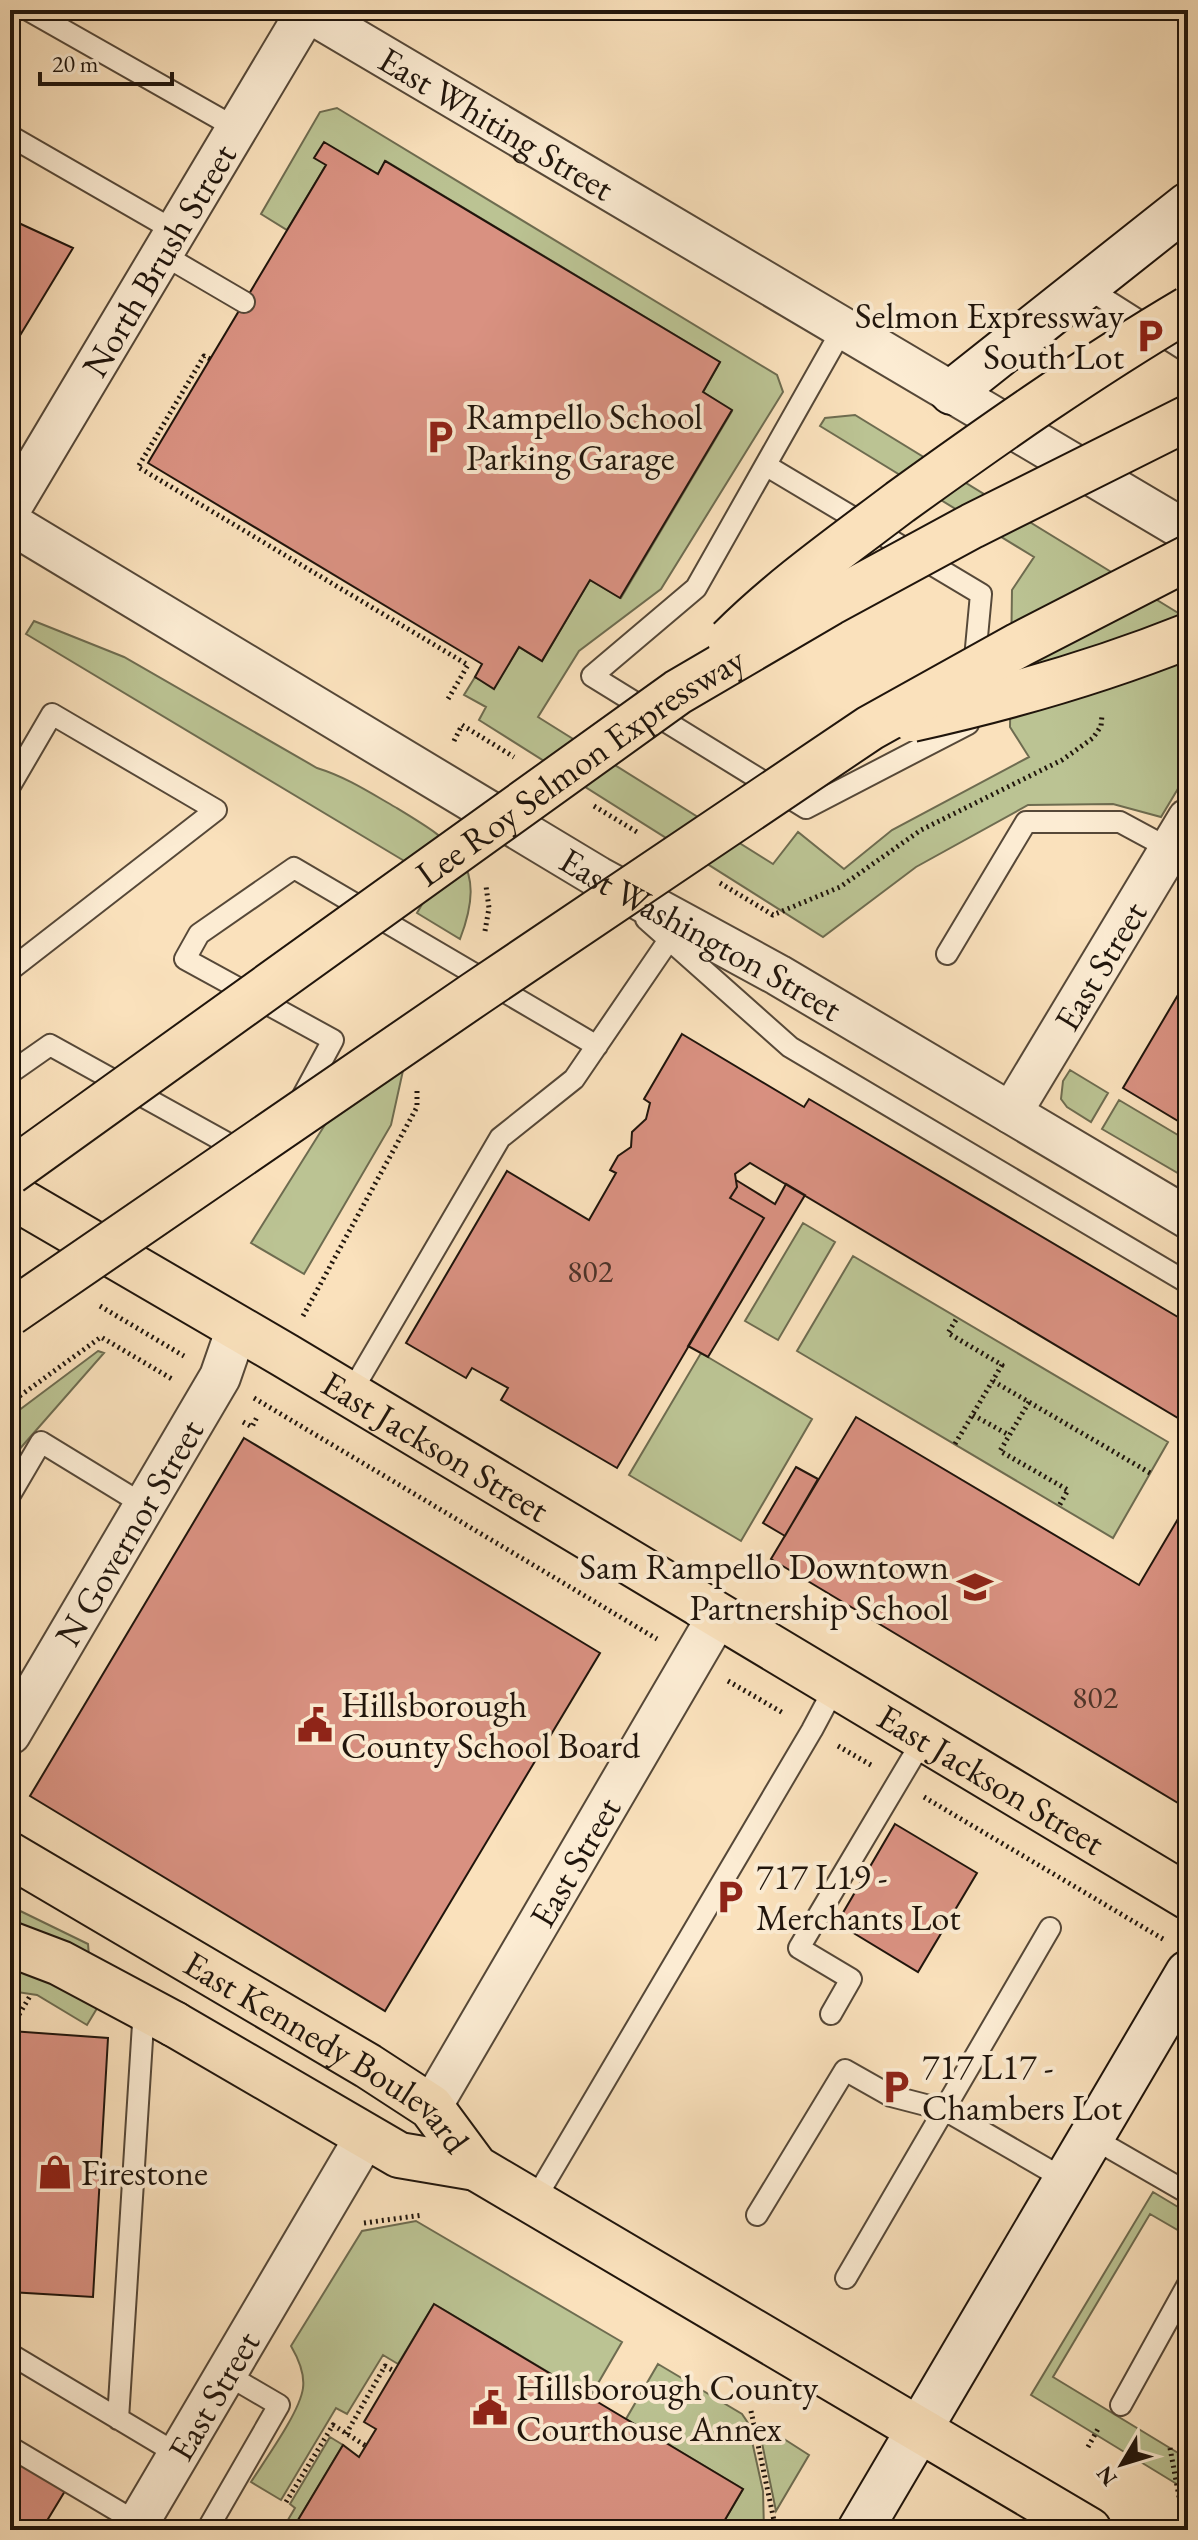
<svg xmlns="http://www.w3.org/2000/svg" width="1198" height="2540" font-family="'EB Garamond',serif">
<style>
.green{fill:#bbc393;stroke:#6e6c50;stroke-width:2}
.building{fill:#d99181;stroke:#20150c;stroke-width:2}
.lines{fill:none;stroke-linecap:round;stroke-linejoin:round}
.lane-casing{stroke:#564838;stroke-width:24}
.street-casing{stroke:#564838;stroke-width:44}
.secondary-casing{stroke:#20150c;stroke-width:48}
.primary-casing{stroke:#20150c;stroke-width:48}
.highway-casing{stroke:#20150c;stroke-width:48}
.path{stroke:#20150c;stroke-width:5;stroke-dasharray:2 4;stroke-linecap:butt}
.lane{stroke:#fcecd3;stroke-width:20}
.street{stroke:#fcecd3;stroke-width:40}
.secondary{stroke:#fcecd3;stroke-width:44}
.primary{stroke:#fae1bc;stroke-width:44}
.highway{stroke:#fae1bc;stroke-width:44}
.highway-bridge-casing{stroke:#20150c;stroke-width:48;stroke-linecap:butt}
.highway-bridge{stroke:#fae1bc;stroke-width:44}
.labels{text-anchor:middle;stroke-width:8;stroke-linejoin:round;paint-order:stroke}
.number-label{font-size:32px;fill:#4e3429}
.street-label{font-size:36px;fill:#20150c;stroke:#fcecd3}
.poi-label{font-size:36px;fill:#20150c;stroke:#fcecd3;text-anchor:start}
</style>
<rect width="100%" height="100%" fill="#fae1bc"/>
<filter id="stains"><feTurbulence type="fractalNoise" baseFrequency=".0025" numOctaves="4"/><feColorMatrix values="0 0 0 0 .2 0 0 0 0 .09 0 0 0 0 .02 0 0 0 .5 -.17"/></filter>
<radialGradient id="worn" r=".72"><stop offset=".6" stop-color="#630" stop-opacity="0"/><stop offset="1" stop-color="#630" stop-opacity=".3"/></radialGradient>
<path class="green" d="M337,108L777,375L783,392L661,589L579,651L538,717L773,864L798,832L844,869L892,830L1029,757L1010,727L1012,590L1034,557L820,426L825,418L855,415L1188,619V772L1161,817L1113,804L1028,805L916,867L823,937L479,720L486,707L464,695L475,677L494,688L519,647L542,661L590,580L621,598L732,411L703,392L720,362L386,161L378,174L326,165L287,230L261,214L320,112Z
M34,621L124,657L317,768C346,777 369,792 395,807C456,844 489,863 460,939L417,913L436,880L26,634Z
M373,1048L404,1066L391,1125L304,1274L251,1243Z
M1070,1070L1108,1093L1091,1122L1067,1107L1061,1099L1063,1081Z
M1119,1100L1188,1141V1179L1102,1129Z
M803,1223L835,1242L778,1340L745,1321Z
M853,1256L1168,1442L1113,1538L797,1351Z
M98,1351L104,1353L10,1460V1417Z
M701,1353L812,1419L741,1541L629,1475Z
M10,1906L88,1944L92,1994L102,2000L87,2025L37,1995L10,1991Z
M1153,2192L1188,2213V2236L1150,2214L1053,2377L1188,2459V2473L1180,2486L1031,2395Z
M416,2221L622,2342L590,2397L434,2304L398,2364L383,2355L347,2414L336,2408L281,2500L251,2482C265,2460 300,2412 303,2388C305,2373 298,2358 291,2346L362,2231Z
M658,2364L742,2414L748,2423L763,2491L764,2530H719L743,2489L626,2419Z
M770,2430L809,2455L776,2511L761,2438L764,2432Z
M330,2437L343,2445L292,2530H282L295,2508L290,2504Z"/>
<path class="building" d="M324,142L378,174L385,161L720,362L703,392L732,410L620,598L590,580L542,661L519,647L494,689L475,677L482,664L148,463L326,165L314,158Z
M10,219L73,248L10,352Z
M1188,978V1127L1123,1088Z
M682,1034L804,1107L809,1099L1188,1323V1424L750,1163L735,1174L737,1187L730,1198L764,1218L617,1468L501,1400L508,1388L472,1368L466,1378L406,1343L507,1171L589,1220L616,1173L610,1170L618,1156L631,1147L632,1132L646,1119L650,1103L644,1099Z
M736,1180L775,1204L786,1184L805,1195L708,1357L688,1346L764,1218L730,1198L737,1187Z
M856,1417L1139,1585L1188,1502V1809L771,1559Z
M244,1438L600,1653L385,2011L30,1796Z
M796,1467L818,1479L785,1536L763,1523Z
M895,1824L977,1873L918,1972L837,1923Z
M11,2031L108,2038L93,2297L10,2292Z
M434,2304L743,2489L719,2530H292L343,2445L359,2457L376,2429L364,2422Z
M10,2452L68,2486L42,2529L45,2530H10Z"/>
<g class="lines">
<g class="lane-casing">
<path id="lane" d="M28,10L236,128
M10,136L175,231
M162,254L244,302
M1084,286L1188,352
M843,328L696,588L592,676L806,808L968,724L969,717
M767,466L981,594L974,669
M10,786L52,714L216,810L10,970
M646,919L790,1047L1188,1283
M947,954L1026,822H1120L1170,849
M10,1073L50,1045L245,1153
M299,1103L333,1040L185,959L199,934L294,868L597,1046
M349,1396L500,1138L574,1079L675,931
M10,1495L41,1442L144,1505
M831,2014L851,1979L799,1948L924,1738
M1091,2137L1188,2193
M534,2201L812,1730L836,1685
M757,2215L845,2070L891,2096L945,2110L1066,2180
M846,2278L1050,1928
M10,2354L179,2455
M1121,2405L1188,2284
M118,2419L144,2008
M10,2447L138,2523
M207,2530L279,2405L226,2374"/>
</g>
<g class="street-casing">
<g id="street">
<path id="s1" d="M10,509L307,11L1188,532"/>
<path id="s2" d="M10,523L598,877L778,975L1188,1218"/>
<path id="s3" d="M1011,1113L1188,819"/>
<path id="s4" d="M10,1734L220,1377L237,1328"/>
<path id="s5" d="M431,2107L718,1616"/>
<path id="s6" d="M134,2530L366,2136"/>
</g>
</g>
<g class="secondary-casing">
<path id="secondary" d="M952,392L1188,205
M860,2530L1188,1973"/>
</g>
<g class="primary-casing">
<g id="primary">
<path id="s7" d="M10,1195L286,1356L1188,1897"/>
<path id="s8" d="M10,1855L368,2066L431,2107L476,2168L1089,2530"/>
<path d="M174,2024L399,2155L476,2168"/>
</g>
</g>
<g class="highway-casing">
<path id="highway" d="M10,1944L60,1963L174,2024"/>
</g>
<path class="path" d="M210,359L204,356L138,467L468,665L448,699
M454,741L462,725L514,757
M594,806L637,832
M720,883L773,915L840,887L921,830L1062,760L1093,738L1101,726L1102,715
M485,931L489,908L486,886
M100,1306L184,1356
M303,1316L417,1107V1087
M993,1381L1150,1473
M254,1398L657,1639
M1029,1402L1000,1451L1068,1490L1059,1506
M10,1403L101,1337L172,1379
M973,1415L1009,1435
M243,1422L252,1427L258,1415
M955,1444L1002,1365L948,1333L957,1318
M728,1681L785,1714
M838,1746L871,1765
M924,1797L1163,1939
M10,2030L30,1996
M364,2223L423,2215
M751,2411L776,2530
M346,2434L385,2366L394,2371
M1088,2447L1099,2427
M1170,2448L1180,2502
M286,2502L333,2425L366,2446"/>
<use href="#lane" class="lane"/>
<use href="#street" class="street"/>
<use href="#secondary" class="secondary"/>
<use href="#primary" class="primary"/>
<use href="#highway" class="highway"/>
<g class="highway-bridge-casing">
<g id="highway-bridge">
<path d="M730,640C782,588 842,546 900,502C994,434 1088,368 1188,309"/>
<path d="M912,719C1007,698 1098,672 1188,636"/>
<path id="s9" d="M10,1172L678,692L830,603L972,526L1188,418"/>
<path d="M10,1313L475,994L870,728L1019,645L1188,558"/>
</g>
</g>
<use href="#highway-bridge" class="highway-bridge"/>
</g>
<defs>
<g id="parking-bare" transform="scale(2.76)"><path d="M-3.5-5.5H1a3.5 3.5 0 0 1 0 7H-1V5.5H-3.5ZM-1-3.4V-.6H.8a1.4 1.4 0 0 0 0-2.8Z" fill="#8f2418" stroke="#fcecd3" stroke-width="2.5" paint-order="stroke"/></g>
<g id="school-bare" transform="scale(2.76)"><path d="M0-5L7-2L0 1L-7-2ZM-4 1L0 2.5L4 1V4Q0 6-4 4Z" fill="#8f2418" stroke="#fcecd3" stroke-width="2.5" paint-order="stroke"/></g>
<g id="civic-bare" transform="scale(2.76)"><path d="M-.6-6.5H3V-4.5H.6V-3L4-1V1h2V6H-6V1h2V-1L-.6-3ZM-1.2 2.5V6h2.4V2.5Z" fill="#8f2418" stroke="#fcecd3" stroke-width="2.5" paint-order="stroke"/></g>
<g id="shop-bare" transform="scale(2.76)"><path d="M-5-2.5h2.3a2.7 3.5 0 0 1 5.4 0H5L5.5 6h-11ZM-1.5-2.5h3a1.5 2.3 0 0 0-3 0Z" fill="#8f2418" stroke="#fcecd3" stroke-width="2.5" paint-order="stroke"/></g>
</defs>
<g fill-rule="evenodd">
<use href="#parking-bare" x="1150" y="336"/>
<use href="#parking-bare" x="440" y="437"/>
<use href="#school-bare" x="975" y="1587"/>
<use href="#civic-bare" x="315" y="1725"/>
<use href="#parking-bare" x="730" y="1897"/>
<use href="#parking-bare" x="896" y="2087"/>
<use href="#shop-bare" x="55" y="2172"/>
<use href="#civic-bare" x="490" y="2408"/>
</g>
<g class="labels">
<g class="number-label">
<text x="590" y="1282">802</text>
<text x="1095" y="1708">802</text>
</g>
<g class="street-label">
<text dy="13" stroke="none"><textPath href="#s1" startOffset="800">East Whiting Street</textPath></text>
<text dy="13" stroke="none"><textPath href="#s1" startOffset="290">North Brush Street</textPath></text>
<text dy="13" stroke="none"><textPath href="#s9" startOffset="700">Lee Roy Selmon Expressway</textPath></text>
<text dy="13" stroke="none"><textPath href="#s2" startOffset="804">East Washington Street</textPath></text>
<text dy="13" stroke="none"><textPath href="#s3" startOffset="172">East Street</textPath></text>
<text dy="13" stroke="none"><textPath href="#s7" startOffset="494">East Jackson Street</textPath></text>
<text dy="13" stroke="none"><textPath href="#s4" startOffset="234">N Governor Street</textPath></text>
<text dy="13" stroke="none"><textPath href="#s7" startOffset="1142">East Jackson Street</textPath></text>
<text dy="13" stroke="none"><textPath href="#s5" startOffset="284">East Street</textPath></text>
<text dy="13" stroke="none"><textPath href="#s8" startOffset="374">East Kennedy Boulevard</textPath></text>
<text dy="13" stroke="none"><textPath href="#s6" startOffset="156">East Street</textPath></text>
</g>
<g class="poi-label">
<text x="1124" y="328" text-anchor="end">Selmon Expressway<tspan x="1124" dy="41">South Lot</tspan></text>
<text x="466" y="429">Rampello School<tspan x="466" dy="41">Parking Garage</tspan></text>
<text x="949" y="1579" text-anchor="end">Sam Rampello Downtown<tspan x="949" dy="41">Partnership School</tspan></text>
<text x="341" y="1717">Hillsborough<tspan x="341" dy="41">County School Board</tspan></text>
<text x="756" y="1889">717 L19 -<tspan x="756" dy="41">Merchants Lot</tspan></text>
<text x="922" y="2079">717 L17 -<tspan x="922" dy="41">Chambers Lot</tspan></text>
<text x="81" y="2185">Firestone</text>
<text x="516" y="2400">Hillsborough County<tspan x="516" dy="41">Courthouse Annex</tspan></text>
</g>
</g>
<rect width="1198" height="2540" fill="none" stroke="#fae1bc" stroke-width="40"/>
<rect x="12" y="12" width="1174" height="2516" fill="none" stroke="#20150c" stroke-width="4"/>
<rect x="20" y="20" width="1158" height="2500" fill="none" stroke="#20150c" stroke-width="2"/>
<g transform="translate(1122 2464) rotate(232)" stroke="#fcecd3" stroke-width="6" paint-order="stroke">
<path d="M0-6L14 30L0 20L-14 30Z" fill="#20150c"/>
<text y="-12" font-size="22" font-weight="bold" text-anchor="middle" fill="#20150c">N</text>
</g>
<path d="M40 72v12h132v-12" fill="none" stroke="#20150c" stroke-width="4"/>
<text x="52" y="72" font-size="24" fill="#20150c" stroke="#fcecd3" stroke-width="6" paint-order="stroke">20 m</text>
<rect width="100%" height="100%" filter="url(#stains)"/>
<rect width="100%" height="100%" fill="url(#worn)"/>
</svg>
